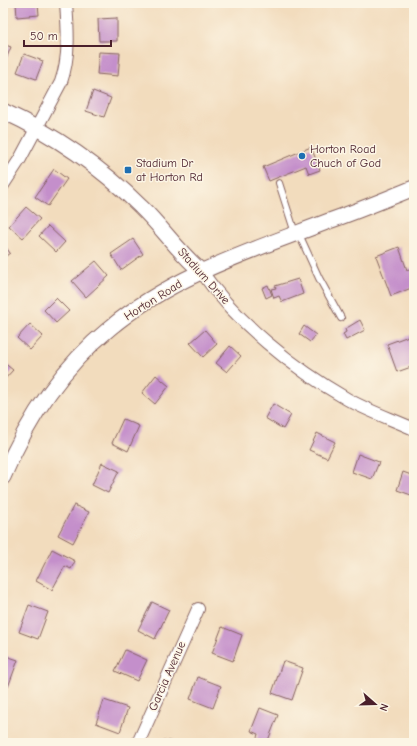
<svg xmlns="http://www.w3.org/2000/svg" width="417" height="746" font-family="'Comic Neue',sans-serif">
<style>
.building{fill:#c48fcb}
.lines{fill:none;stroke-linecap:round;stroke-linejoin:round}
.service-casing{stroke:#85615e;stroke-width:8}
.minor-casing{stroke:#85615e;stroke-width:14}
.tertiary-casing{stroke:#85615e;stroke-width:17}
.service{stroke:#fff;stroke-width:6}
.minor{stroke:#fff;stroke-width:12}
.tertiary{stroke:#fff;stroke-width:15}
.poi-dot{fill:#1f6fb2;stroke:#fcf5e5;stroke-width:1.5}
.labels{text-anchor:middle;stroke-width:3;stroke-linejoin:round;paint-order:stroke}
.poi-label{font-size:12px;fill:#4a1f2b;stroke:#fcf5e5;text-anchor:start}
.street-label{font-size:12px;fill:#4a1f2b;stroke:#fcf5e5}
</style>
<rect width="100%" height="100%" fill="#fcf5e5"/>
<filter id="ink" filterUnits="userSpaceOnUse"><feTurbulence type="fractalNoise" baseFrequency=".025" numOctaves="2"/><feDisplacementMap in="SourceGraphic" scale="8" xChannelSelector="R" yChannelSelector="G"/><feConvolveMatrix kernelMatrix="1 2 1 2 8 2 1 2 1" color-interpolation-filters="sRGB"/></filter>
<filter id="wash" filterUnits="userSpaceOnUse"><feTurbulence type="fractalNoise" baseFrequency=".012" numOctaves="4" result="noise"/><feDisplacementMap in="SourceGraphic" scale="16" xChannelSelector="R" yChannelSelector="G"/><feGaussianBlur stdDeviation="0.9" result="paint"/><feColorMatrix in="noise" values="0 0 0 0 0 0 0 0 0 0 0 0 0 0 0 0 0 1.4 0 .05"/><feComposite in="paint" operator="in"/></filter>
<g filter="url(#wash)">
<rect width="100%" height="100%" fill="#f2dcbd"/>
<g id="blocks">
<path class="building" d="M16,3H38L39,15L17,17Z
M117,18V41H99L98,19Z
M3,44L11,47L4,64H3Z
M99,52L120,53L118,76L97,74Z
M24,54L43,61L36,79L17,72Z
M93,91L111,98L104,117L86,111Z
M311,147L320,170L309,174L306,166L269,181L263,167Z
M54,169L67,179L48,206L35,197Z
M26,207L40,219L23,238L9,226Z
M48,226L65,242L56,252L39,236Z
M133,239L143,254L121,270L111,254Z
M3,243L10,253L3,258Z
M399,247L407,270L414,267V287L391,296L376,256Z
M96,261L109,276L86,297L72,281Z
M298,279L303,294L282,302L279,296L274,298L271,289L276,288L275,286Z
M268,285L272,295L266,298L262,288Z
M56,298L69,311L56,323L44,310Z
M360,320L365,330L346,340L343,334L346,332L345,329Z
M30,324L43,336L30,350L17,338Z
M304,326L316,335L310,342L299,334Z
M205,330L217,344L203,357L190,343Z
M414,334V366L397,372L387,344Z
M230,346L241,356L227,372L216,363Z
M3,362L13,370L3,381Z
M156,375L169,386L155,404L142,393Z
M273,404L291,415L283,429L265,418Z
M123,419L139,426L128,451L112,443Z
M317,433L335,442L327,458L309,450Z
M358,454L379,462L372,479L352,472Z
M102,463L119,471L108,493L92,485Z
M403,472L414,476V496L397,490Z
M74,505L89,512L73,543L58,535Z
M52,549L75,561L71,569L65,566L52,590L36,581Z
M152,602L169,610L155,639L138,630Z
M29,605L48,612L38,639L19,632Z
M222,627L242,635L233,661L212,653Z
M125,650L147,660L137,681L115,671Z
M3,655L18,660L8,687L3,685Z
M283,661L303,668L292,700L272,693Z
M198,677L221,686L213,708L190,699Z
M104,700L128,708L120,732L96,723Z
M260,708L278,715L267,743L256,741L258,734L251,731Z
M163,740L174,742V743H163Z"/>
</g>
</g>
<g filter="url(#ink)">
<use href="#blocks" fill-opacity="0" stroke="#85615e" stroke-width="1"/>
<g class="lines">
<g class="service-casing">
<path id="service" d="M279,183L295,233
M298,232L319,278L341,318"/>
</g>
<g class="minor-casing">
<path id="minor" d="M3,185L20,159L61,82C70,56 68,30 66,3
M201,271C237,323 293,368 347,399C368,411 392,419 414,429
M138,743L198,609"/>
</g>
<g class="tertiary-casing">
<path id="tertiary" d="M3,111C53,134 102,168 141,207C162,227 179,253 201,271
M3,477C27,420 62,367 110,328C173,275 254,250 329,221C358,211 386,199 414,188"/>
</g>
<use href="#service" class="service"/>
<use href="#minor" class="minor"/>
<use href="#tertiary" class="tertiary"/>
</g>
</g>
<g class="poi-dot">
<circle cx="302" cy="156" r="4"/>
<rect x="124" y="166" width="8" height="8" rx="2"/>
</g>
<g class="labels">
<g class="poi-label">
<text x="310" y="153">Horton Road<tspan x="310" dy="14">Chuch of God</tspan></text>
<text x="136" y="167">Stadium Dr<tspan x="136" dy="14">at Horton Rd</tspan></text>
</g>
<g class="street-label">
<text transform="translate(204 276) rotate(48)" y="4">Stadium Drive</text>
<text transform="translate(153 300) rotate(-32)" y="4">Horton Road</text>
<text transform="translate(167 676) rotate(-66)" y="4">Garcia Avenue</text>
</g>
</g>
<rect width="417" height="746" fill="none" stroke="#fcf5e5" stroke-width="16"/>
<g transform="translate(375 704) rotate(110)" stroke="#fcf5e5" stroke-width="3" paint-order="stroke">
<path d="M0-3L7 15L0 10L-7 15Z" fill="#4a1f2b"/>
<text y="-6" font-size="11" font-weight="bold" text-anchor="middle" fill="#4a1f2b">N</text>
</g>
<path d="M24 40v6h87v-6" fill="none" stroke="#4a1f2b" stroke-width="2"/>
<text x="30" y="40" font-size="12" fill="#4a1f2b" stroke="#fcf5e5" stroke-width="3" paint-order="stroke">50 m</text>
</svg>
